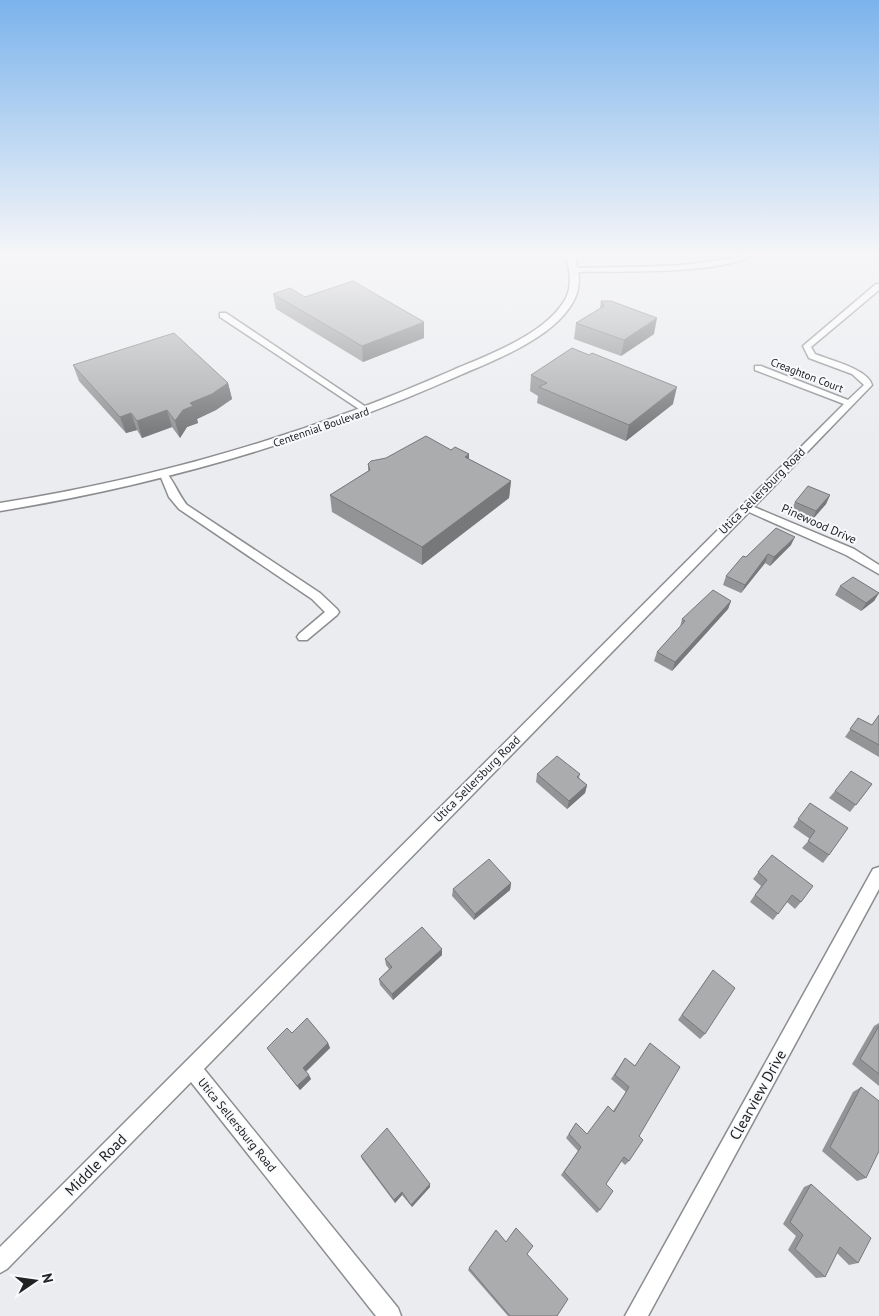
<svg xmlns="http://www.w3.org/2000/svg" width="879" height="1316" font-family="'PT Sans',sans-serif">
<style>
.lines{fill:none;stroke-linecap:round;stroke-linejoin:round}
.minor-casing{stroke:#8b8d8f;stroke-width:3}
.tertiary-casing{stroke:#8b8d8f;stroke-width:3}
.secondary-casing{stroke:#8b8d8f;stroke-width:2}
.minor{fill:#fff;fill-rule:evenodd}
.tertiary{fill:#fff;fill-rule:evenodd}
.secondary{fill:#fff;fill-rule:evenodd}
.wall{fill:#929496}
.shaded-wall{fill:#77787a}
.building{fill:#aaacae;stroke:#77787a}
.labels{text-anchor:middle;stroke-width:4;stroke-linejoin:round;paint-order:stroke}
.far-street-label{font-size:11px;fill:#212222;stroke:#f7f9fc}
.street-label{font-size:12px;fill:#212222;stroke:#f7f9fc}
.near-street-label{font-size:15px;fill:#212222;stroke:#f7f9fc}
</style>
<rect width="100%" height="100%" fill="#eaecef"/>
<g class="lines">
<g class="minor-casing">
<path id="minor" d="M744,254H754C724,275 616,271 576,272L573,270L576,268C632,266 690,270 744,254Z
M876,284H879V290L811,347L815,354C830,360 868,369 872,385L754,507L854,549L879,565V574L846,555L749,512L204,1069L398,1308L401,1316H376L191,1082L7,1269L0,1273V1247L844,404L755,370V366H761L848,400L864,385L852,374L809,358L803,346Z
M220,313H226L372,411L365,413L220,317Z
M165,472C171,475 179,496 187,505L320,593L337,609L339,612L337,615L307,640H299L297,637L299,634L325,612L312,599L179,509L169,497L160,475Z
M879,867V889L648,1316H625L873,869Z"/>
</g>
<g class="tertiary-casing">
<path id="tertiary" d="M566,254H574C578,269 582,283 575,298C557,337 495,360 458,376C311,441 159,485 0,511V503C159,478 305,435 453,370C488,355 547,334 566,298C573,283 569,269 566,254Z"/>
</g>
<g class="secondary-casing">
<path id="secondary" d="M0,254H9L0,258Z"/>
</g>
<use href="#minor" class="minor"/>
<use href="#tertiary" class="tertiary"/>
<use href="#secondary" class="secondary"/>
</g>
<path class="wall" d="M273,294L305,297L424,338L363,362L276,309Z
M601,301L654,334L621,356L574,339L576,323L600,309Z
M73,365L228,383L232,399L216,410L197,419L198,423L187,427L180,438L172,427L142,438L137,430L126,433L79,381Z
M531,375L673,404L626,441L537,403L538,396L530,391Z
M451,450L469,454V459L511,481L509,498L422,565L332,512L330,495L368,471V464Z
M830,495L826,504L812,520L791,511L795,502Z
M791,545L770,566L765,563L741,593L723,585L726,576L746,557Z
M840,586L879,593L874,601L861,611L835,595Z
M731,601L728,609L672,671L654,661L657,652L680,627L682,619Z
M879,715V757L845,737L858,718L872,725Z
M537,774H580L579,778L587,785L585,793L567,809L536,782Z
M872,784L850,812L829,798L835,791Z
M810,803L829,855L823,863L802,848L810,839L793,827Z
M772,855L801,902L795,909L787,902L773,920L750,902L761,886L753,879Z
M511,883L510,890L474,920L452,896L453,889Z
M442,949V955L393,1000L380,985L379,979L389,969L386,965L385,959Z
M713,970L705,1034L700,1039L678,1020Z
M879,1023V1086L852,1064L874,1026Z
M292,1033L328,1043L330,1048L306,1072L311,1079L300,1090L267,1048Z
M650,1043L639,1136L629,1161L625,1165L621,1161L606,1184L600,1210L597,1213L561,1175L578,1151L566,1138L576,1123L587,1134L613,1111L626,1092L611,1079L625,1058L635,1066Z
M861,1087L866,1178L857,1181L822,1151L853,1092Z
M361,1156L430,1184V1187L412,1207L402,1195L395,1203L362,1159Z
M811,1184L858,1263L849,1265L837,1253L825,1277L816,1278L788,1250L796,1236L783,1224L804,1187Z
M496,1230L506,1242L527,1254L557,1316H508L468,1270Z"/>
<path class="shaded-wall" d="M657,318L654,334L621,356L624,340Z
M424,322V338L363,362L362,346Z
M228,383L232,399L216,410L197,419L198,423L187,427L180,438L175,421L183,410L190,403Z
M677,387L673,404L626,441L629,425Z
M167,410L172,427L142,438L137,421Z
M131,413L137,430L126,433L120,417Z
M469,454V471L465,457Z
M511,481L509,498L422,565V547Z
M830,495L826,504L812,520L816,511Z
M795,537L791,545L770,566L774,557Z
M768,554L765,563L741,593L745,585Z
M879,593L874,601L861,611L866,603Z
M731,601L728,609L672,671L675,662Z
M587,785L585,793L567,809L569,801Z
M511,883L510,890L474,920L475,914Z
M442,949V955L393,1000L392,994Z
M328,1043L330,1048L305,1072L303,1068Z
M309,1075L311,1079L300,1090L297,1086Z
M430,1184V1187L412,1207L411,1205Z
M402,1192V1195L395,1203L394,1200Z"/>
<path class="building" d="M353,281L424,322L362,346L273,294L290,288L305,297Z
M601,301H611L657,318L624,340L576,323L604,306Z
M174,333L228,383L212,394L190,403L193,406L183,410L175,421L167,410L137,421L131,413L120,417L73,365Z
M572,348L589,355L592,353L677,387L629,425L539,387L547,383L531,375Z
M426,436L451,450L455,447L469,454L465,457L511,481L422,547L330,495L370,470L368,464L371,461L386,458Z
M808,486L830,495L816,511L795,502Z
M776,528L795,537L774,557L768,554L745,585L726,576L743,556L746,557Z
M853,577L879,593L866,603L840,586Z
M713,590L731,601L675,662L657,652L685,621L682,619Z
M879,715V745L850,729L858,718L872,725Z
M557,756L580,774L577,777L587,785L569,801L537,774Z
M851,771L872,784L856,805L835,791Z
M810,803L848,828L829,855L808,841L815,831L798,819Z
M772,855L813,886L801,902L792,895L778,914L755,895L767,880L758,872Z
M489,859L511,883L475,914L453,889Z
M422,927L442,949L392,994L379,979L392,967L385,959Z
M713,970L735,988L705,1034L682,1015Z
M307,1018L328,1043L303,1068L309,1075L297,1086L267,1048L287,1028L292,1033Z
M879,1026V1074L860,1059Z
M650,1043L680,1067L639,1136L643,1140L629,1161L624,1157L606,1184L613,1191L600,1210L564,1172L581,1147L569,1134L576,1123L587,1134L608,1106L614,1112L629,1087L615,1075L625,1058L635,1066Z
M861,1087L879,1101V1151L866,1178L830,1147Z
M387,1128L430,1184L411,1205L402,1192L394,1200L361,1156Z
M811,1184L871,1238L858,1263L840,1247L825,1277L795,1249L803,1235L790,1222Z
M516,1228L533,1246L527,1254L568,1299L557,1316H510L469,1268L496,1230L506,1242Z"/>
<linearGradient id="sky" x2="0" y2="1"><stop stop-color="#7bb3ec"/><stop offset="0.58" stop-color="#f6f6f8"/><stop offset="1" stop-color="#f6f6f8" stop-opacity="0"/></linearGradient>
<rect width="879" height="438" fill="url(#sky)"/>
<g class="labels">
<g class="far-street-label">
<text transform="translate(807 375) rotate(21)" y="4">Creaghton Court</text>
<text transform="translate(321 427) rotate(-19)" y="4">Centennial Boulevard</text>
</g>
<g class="street-label">
<text transform="translate(762 491) rotate(-45)" y="4">Utica Sellersburg Road</text>
<text transform="translate(819 524) rotate(24)" y="4">Pinewood Drive</text>
<text transform="translate(477 779) rotate(-45)" y="4">Utica Sellersburg Road</text>
<text transform="translate(237 1125) rotate(51)" y="4">Utica Sellersburg Road</text>
</g>
<g class="near-street-label">
<text transform="translate(758 1095) rotate(-61)" y="5">Clearview Drive</text>
<text transform="translate(96 1165) rotate(-45)" y="5">Middle Road</text>
</g>
</g>
<g transform="translate(35 1281) rotate(77)" stroke="#f7f9fc" stroke-width="4" paint-order="stroke">
<path d="M0-4L9 19L0 12L-9 19Z" fill="#212222"/>
<text y="-8" font-size="14" font-weight="bold" text-anchor="middle" fill="#212222">N</text>
</g>
</svg>
